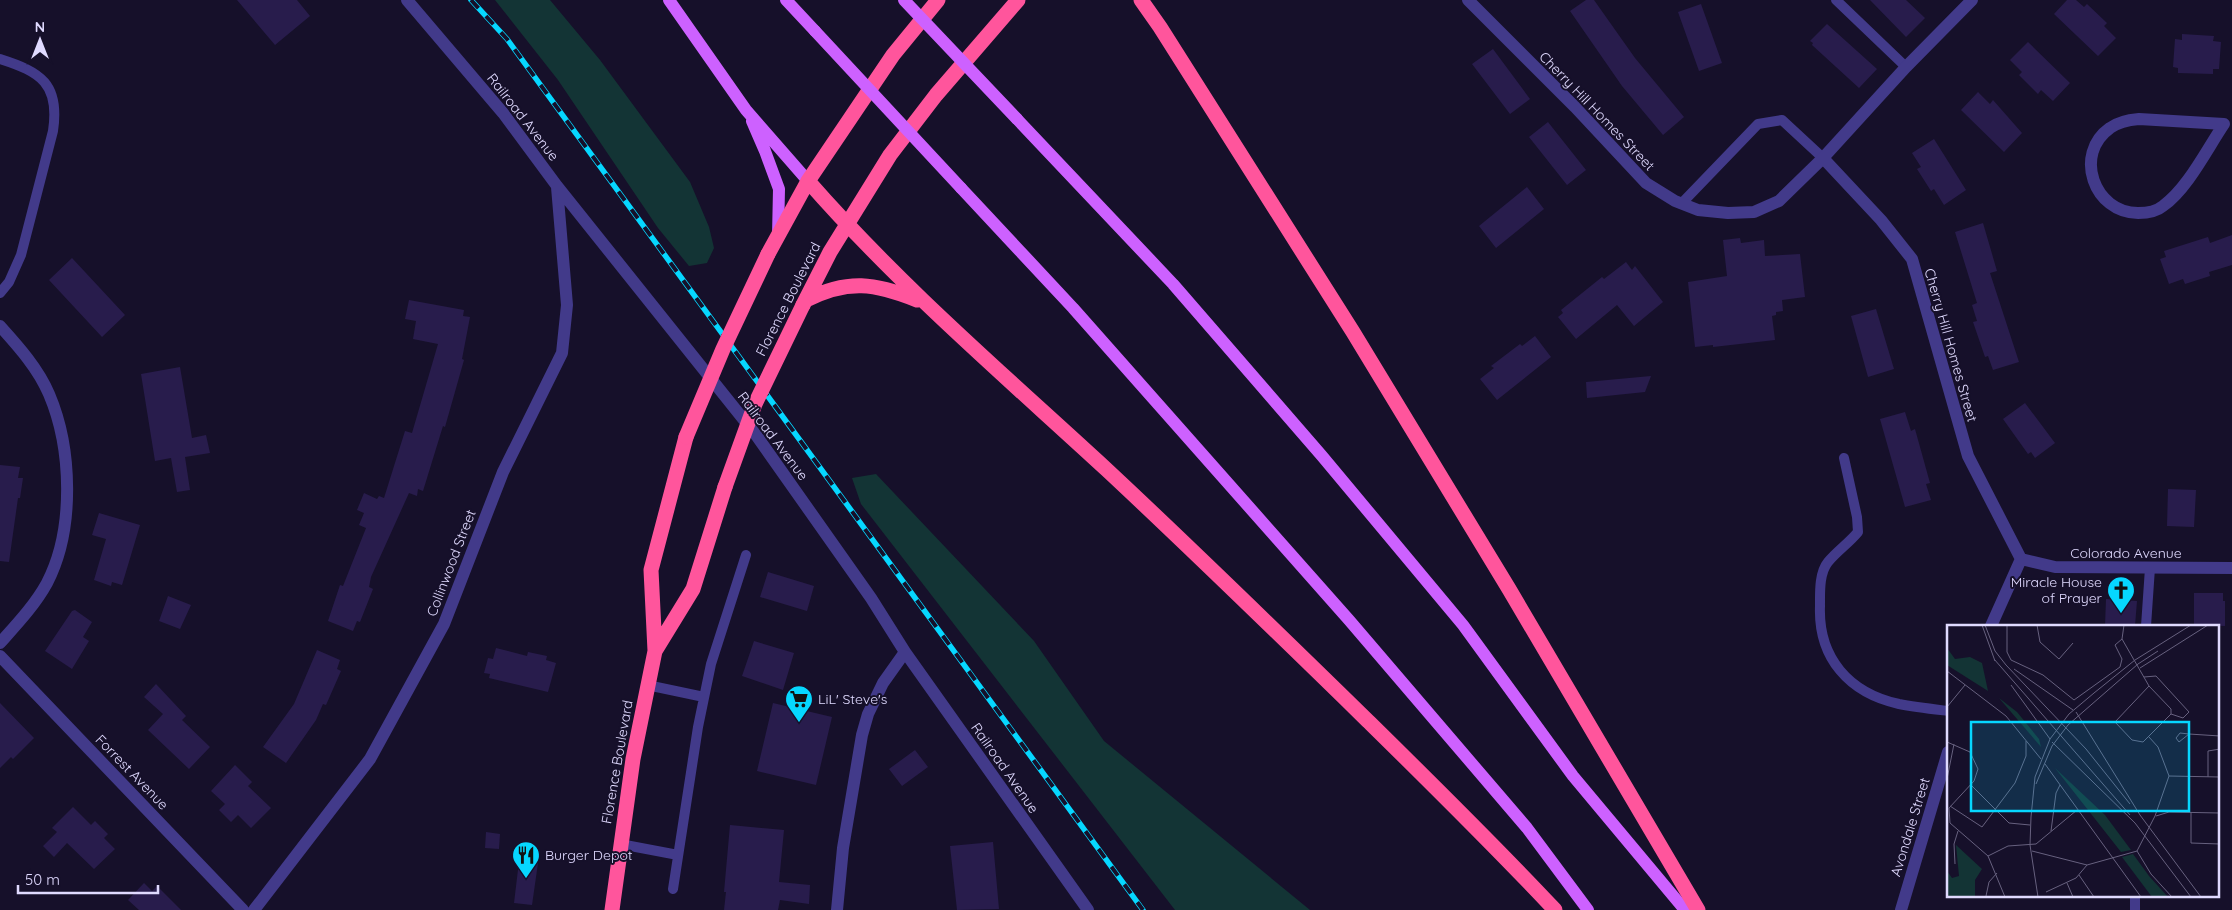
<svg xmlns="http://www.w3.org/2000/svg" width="2232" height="910" font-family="Quicksand,sans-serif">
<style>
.green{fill:#133435}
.building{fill:#281c4c}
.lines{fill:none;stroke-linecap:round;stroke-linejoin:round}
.lane{stroke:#423a8a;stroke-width:10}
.street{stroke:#423a8a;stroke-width:12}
.primary{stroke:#cd61ff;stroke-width:12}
.highway{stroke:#ff559c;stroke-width:15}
.rail-casing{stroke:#06d7ff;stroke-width:5.5}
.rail{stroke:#16102a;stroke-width:4;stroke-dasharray:11;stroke-linecap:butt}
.primary-bridge{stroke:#cd61ff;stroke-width:12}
.highway-bridge{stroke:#ff559c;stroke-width:15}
.labels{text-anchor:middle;stroke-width:4;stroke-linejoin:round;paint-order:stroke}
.street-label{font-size:14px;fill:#e0daff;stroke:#16102a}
.poi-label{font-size:14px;fill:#e0daff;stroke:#16102a;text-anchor:start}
.inset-road{fill:none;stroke:#67617f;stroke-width:1}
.view{fill:#06d7ff;fill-opacity:0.15;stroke:#06d7ff;stroke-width:2.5}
.inset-edge{fill:none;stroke:#e0daff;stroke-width:2.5}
</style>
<rect width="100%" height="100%" fill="#16102a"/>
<path class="green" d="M495,0H550L600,60L690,182L709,227L714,248L707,263L689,266L658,228L558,80Z
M876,474L1034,641L1104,741L1310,910H1175L861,504L852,478Z"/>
<path class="building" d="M237,0H297L310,16L275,45Z
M1586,0H1594L1635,58L1684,117L1663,135L1622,86L1570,11Z
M1870,0H1906L1925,18L1906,37Z
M2067,0H2076L2084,7L2087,4L2107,23L2104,26L2116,38L2098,56L2054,14Z
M1701,4L1722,63L1699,71L1678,12Z
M1827,24L1877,69L1859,88L1812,45L1813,43L1810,41Z
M2182,34L2214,36L2213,41L2221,42L2219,69H2213V74L2178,73V68L2173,67L2175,39L2182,40Z
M2028,42L2070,83L2053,101L2041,90L2038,94L2019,75L2022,72L2010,60Z
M1493,49L1530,99L1510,114L1472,64Z
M1978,92L1990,104L1993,100L2022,133L2004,152L1961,110Z
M1548,122L1586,170L1567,185L1529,137Z
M1934,139L1966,190L1944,205L1934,189L1931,191L1917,169L1921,167L1912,153Z
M1527,187L1544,209L1496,248L1479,226Z
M1983,223L1997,271L1990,273L2019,362L1993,370L1988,356L1985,357L1973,322L1977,321L1972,305L1977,303L1955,232Z
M2232,235V265L2209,272L2210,276L2185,284L2183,279L2169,284L2160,259L2166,257L2164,251L2208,237L2210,243Z
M1740,238L1741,243L1764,240L1765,256L1800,254L1805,297L1782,300L1783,311L1776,312V315L1772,316L1775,340L1713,347V345L1695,347L1688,282L1727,276L1723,240Z
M72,258L125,315L102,337L49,280Z
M1626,262L1632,270L1635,266L1663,302L1634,326L1617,305L1576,339L1558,317L1563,313L1561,310L1602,277L1604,279Z
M409,300L464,310L463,316L470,317L462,359L464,360L445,427L443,426L423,491L418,489L417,496L409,493L371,577L369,587L373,589L360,622L357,621L353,631L328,621L340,585L343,586L366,528L359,525L364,513L357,510L364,493L377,499L379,496L384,498L405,431L412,433L438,344L413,339L416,321L405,319Z
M1876,309L1894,369L1868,377L1851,316Z
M1535,336L1551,357L1497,400L1480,379L1494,368L1491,366L1520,344L1522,346Z
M180,367L192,438L206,435L210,453L185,457L190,490L177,492L171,458L155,461L141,374Z
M1651,376L1645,392L1587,398L1586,382Z
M2025,403L2055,443L2035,458L2031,452L2028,454L2003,419Z
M1905,412L1911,431L1915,429L1930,483L1926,484L1931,500L1905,507L1880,419Z
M0,465L20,467L18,478H23L20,498H18L9,562L0,561Z
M2168,489L2196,490L2194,527L2167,526Z
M99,513L140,525L122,585L112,582L111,586L94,580L106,539L92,535Z
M768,572L814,586L807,611L760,597Z
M2194,593H2223V601H2225V626L2194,625Z
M168,596L191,605L180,629L159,621Z
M2106,599L2137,601L2135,626H2105Z
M75,610L92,622L83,637L89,641L72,669L45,651L72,611Z
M754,641L794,653L783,690L742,676Z
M496,648L527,656L528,652L547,656L546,660L556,663L548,692L489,678L490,674L484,673L488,658L493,659Z
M317,650L340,660L337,669L341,671L326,705L323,704L316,720L286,763L263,747L294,704Z
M156,684L186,716L182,720L210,747L189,769L148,730L163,714L144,697Z
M0,703L34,738L13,759L11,757L0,768Z
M773,703L832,717L816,785L757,771Z
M915,750L928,767L902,786L889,769Z
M235,765L252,782L248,786L271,808L251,828L238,815L231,822L219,810L225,804L211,791Z
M73,807L91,825L95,821L108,834L104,838L115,849L94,869L67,843L54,857L43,846L57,832L52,828Z
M730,825L784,830L779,882L810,885L809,904L780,900L778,910H724L726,892H724Z
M486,832L500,834L499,849L485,848Z
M993,842L999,909L957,910L950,846Z
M520,853L539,856L532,905L514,903Z
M144,883L152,891L157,886L181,910H139L128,900Z"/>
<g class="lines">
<path class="lane" d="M1836,0L1906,67
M0,59C41,72 60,84 53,131L21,255L9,282L0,293
M1681,204L1758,124L1782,120L1823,158
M1844,458L1857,517L1858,532C1849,543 1837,551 1828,562C1819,573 1820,593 1820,606C1818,658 1849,693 1899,704C1915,707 1932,709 1948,711
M2146,626L2150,568
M647,685L704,697
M620,844L678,855
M673,889L698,727L711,664L746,555
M2135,910V896"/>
<path class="street" d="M407,0L503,113L557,186L756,435L871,598L905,652L1088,910
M1468,0L1575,107L1646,183L1675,201L1698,210L1728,213L1754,212L1779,201L1823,158L1906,67L1972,0
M2139,119L2224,124C2207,149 2188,188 2163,206C2156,212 2146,213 2138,213C2094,213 2073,154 2110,128C2118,122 2128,120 2139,119Z
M1823,158L1881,220L1912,259L1968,456L2021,559
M0,326C18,346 38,368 49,394C72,448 75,529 47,583C35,605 17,624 0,643
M2021,559L2055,567L2232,568
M1991,626L2021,559
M0,656L243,910
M254,910L370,759L444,624L503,472L562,353L567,305L557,187
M837,910L843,848L862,735L868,714L883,683L905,652
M1901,910L1948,752"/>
<path class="primary" d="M669,0L746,110L808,181
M786,0L815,31
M1017,119L1173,284L1322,456L1463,625L1573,776L1685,910
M752,121L765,151L779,189L778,236
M961,188L1073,308L1349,620L1527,828L1588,910"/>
<path class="highway" d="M1141,0L1160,27L1353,332L1509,589L1698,910
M808,181C899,285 1004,375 1106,469C1195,552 1283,638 1370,723C1433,785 1495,846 1555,910
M768,254L808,181L893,55L938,0
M806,300C848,279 875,283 917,300
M803,305L830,252L890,155L936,95L1018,0
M655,651L693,589L725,487
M612,910L633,759L655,651L651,570L686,437"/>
<g class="rail-casing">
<path id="rail" d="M471,0L507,39L1143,910"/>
</g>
<use href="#rail" class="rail"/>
<path class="primary-bridge" d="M904,0L1017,119
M815,31L961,188"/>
<path class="highway-bridge" d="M686,437L723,349L768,254
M725,487L755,404L803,305"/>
</g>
<defs>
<g id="church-pin" transform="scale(1.4375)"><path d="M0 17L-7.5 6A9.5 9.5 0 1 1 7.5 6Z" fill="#06d7ff" stroke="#16102a"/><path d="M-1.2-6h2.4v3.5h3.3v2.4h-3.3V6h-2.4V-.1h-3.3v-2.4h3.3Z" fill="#111"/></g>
<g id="supermarket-pin" transform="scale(1.4375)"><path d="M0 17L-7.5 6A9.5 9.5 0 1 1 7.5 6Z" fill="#06d7ff" stroke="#16102a"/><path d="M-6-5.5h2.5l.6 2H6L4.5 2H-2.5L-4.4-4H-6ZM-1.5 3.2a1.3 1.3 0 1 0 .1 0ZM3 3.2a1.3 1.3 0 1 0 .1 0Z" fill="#111"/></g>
<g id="restaurant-pin" transform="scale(1.4375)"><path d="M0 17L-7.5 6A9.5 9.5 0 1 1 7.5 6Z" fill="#06d7ff" stroke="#16102a"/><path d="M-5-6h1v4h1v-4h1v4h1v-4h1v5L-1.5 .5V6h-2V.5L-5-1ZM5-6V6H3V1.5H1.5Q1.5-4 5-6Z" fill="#111"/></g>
</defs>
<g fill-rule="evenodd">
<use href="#church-pin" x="2121" y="590"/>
<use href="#supermarket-pin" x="799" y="699"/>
<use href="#restaurant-pin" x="526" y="855"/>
</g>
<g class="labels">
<g class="street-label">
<text transform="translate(1597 111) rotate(46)" y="5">Cherry Hill Homes Street</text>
<text transform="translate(523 117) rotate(52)" y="5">Railroad Avenue</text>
<text transform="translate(788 299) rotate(-63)" y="5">Florence Boulevard</text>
<text transform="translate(1951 345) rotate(74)" y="5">Cherry Hill Homes Street</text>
<text transform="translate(773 436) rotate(53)" y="5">Railroad Avenue</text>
<text x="2126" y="558">Colorado Avenue</text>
<text transform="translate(451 563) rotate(-69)" y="5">Collinwood Street</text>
<text transform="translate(617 762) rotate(-80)" y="5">Florence Boulevard</text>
<text transform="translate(1005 768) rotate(55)" y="5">Railroad Avenue</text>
<text transform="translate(132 772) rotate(46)" y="5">Forrest Avenue</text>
<text transform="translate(1910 827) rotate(-73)" y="5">Avondale Street</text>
</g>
<g class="poi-label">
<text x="2102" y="587" text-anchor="end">Miracle House<tspan x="2102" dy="16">of Prayer</tspan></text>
<text x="818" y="704">LiL' Steve's</text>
<text x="545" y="860">Burger Depot</text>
</g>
</g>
<g transform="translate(1947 625)">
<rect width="272" height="272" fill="#16102a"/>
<path d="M0,23L8,34L23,32L35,38L41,66L0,40ZM52,73L70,87L92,114L94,122ZM108,143L158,190L184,225L174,227ZM9,220L35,244L28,255V272H0V246L5,253L12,251ZM186,229L202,251L221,272H205L175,232Z" fill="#133435"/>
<path class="inset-road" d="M35,0L48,36M38,0L48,26L59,40L139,124L183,179M60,0V27L64,35L96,50L127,75L173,42L175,34L168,20L175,14M90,0L93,17L112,34L126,18M177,0L175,14L202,61L224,84V89M47,34L183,190M193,43L261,0M67,44L126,85M0,46L59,91L94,134M197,52L209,51L242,87L236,93L224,89M64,60L103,114M202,61L168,97L185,115L196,117L224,89M0,82L18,60M129,87L193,190L254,272M233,108L242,109L232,117L229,113ZM242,109L273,111M202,112L211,122L222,151M0,117L23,127L31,144L27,156L2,183L3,198L41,231L58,272M105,117L188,198L244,272M98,139L194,272M222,151L273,152M261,152V126L273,124M0,154L7,119M89,159L105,121L121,100L191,39L211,26M24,160L62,198L83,200M3,181L35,202L68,158L79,131V116M244,187V218L273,219M209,191L222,187L273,188M104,206L109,168L113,160M85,226L140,240L190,226M190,226L208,191L222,151M190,226L204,249L225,272M41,231L61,221L89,219L130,185M8,239L7,219L11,206M132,250L147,272M120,258L126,272M99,267L129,253L140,240M39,271L42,257L50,248M91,272L83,220L84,192L88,152L103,114L122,89L147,68L188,35L244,0"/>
<path class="view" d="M24,97H242V186H24Z"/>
<rect width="272" height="272" class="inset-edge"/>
</g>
<g transform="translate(40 40)" stroke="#16102a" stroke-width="4" paint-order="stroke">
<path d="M0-4L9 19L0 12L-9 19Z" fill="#e0daff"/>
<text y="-8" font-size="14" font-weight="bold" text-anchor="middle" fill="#e0daff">N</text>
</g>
<path d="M18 885v8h140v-8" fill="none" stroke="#e0daff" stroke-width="2.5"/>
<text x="25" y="885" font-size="15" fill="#e0daff" stroke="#16102a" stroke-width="4" paint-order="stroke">50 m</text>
</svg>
